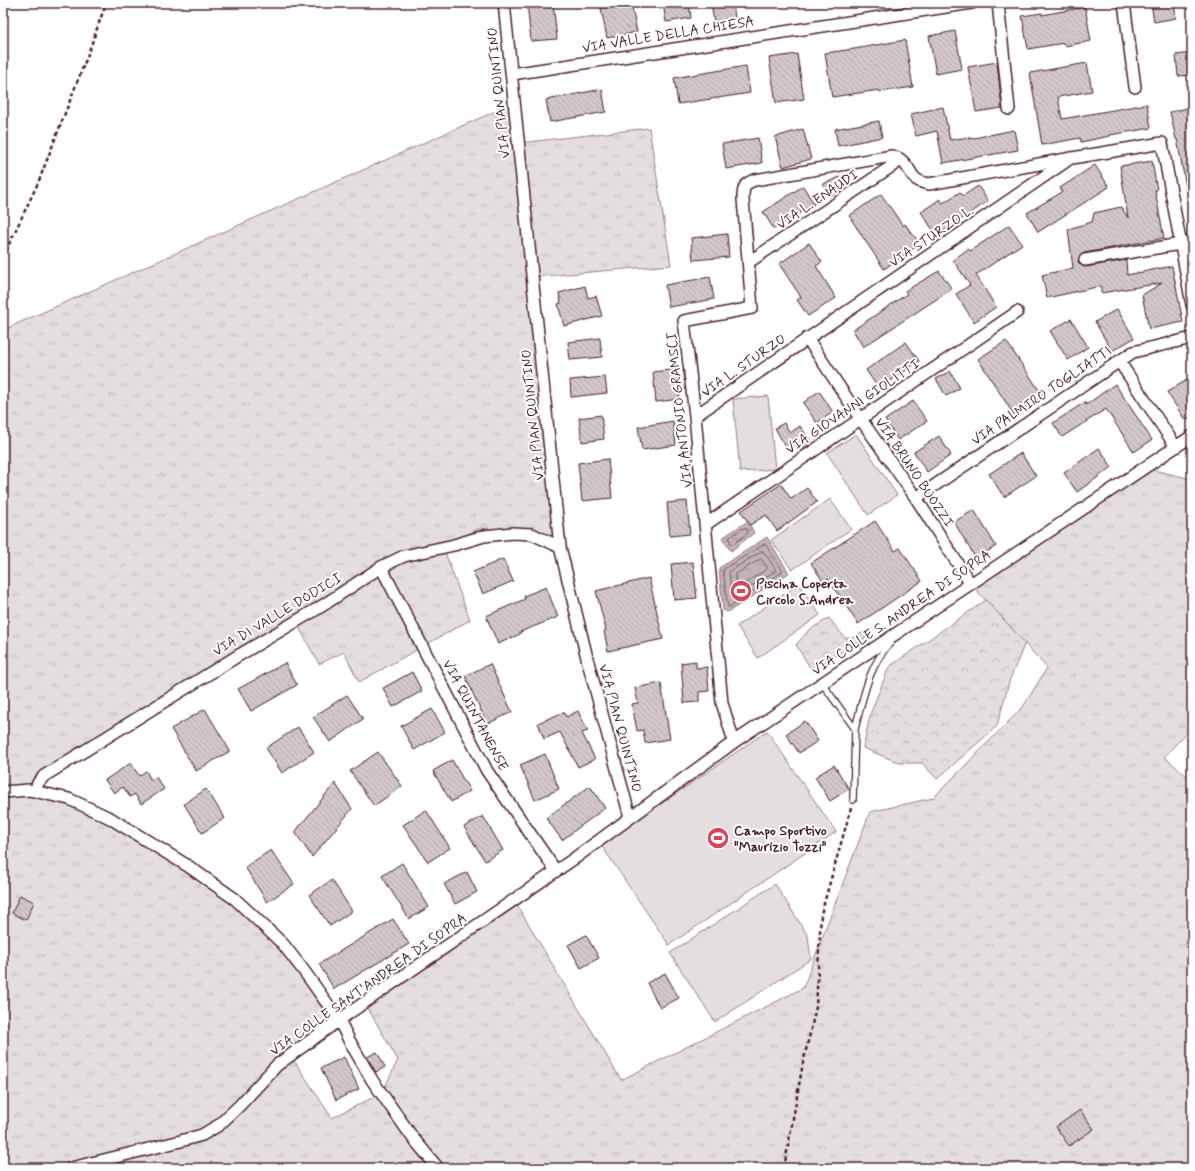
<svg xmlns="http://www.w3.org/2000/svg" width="1195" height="1171" font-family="Mynerve,sans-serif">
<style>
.grass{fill:url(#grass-tufts);stroke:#987e86}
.park{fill:url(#park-crowns);stroke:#987e86}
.pitch{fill:#e5dee0;stroke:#987e86}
.water{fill:url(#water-ripples);stroke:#91787e}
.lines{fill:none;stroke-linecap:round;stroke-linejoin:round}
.shore{stroke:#7a5a63;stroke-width:1}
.building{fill:url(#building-back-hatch);stroke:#4a1f2b}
.service-casing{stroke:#4a1f2b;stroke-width:8}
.minor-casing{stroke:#4a1f2b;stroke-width:14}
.path{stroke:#4a1f2b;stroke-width:2.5;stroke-dasharray:4 3;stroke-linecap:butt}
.service{stroke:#fff;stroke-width:5.5}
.minor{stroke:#fff;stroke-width:11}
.labels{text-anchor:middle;stroke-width:4;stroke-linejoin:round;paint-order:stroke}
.street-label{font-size:14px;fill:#4a1f2b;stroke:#fff}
.poi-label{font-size:14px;font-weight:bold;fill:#4a1f2b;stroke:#fff;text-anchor:start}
</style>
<defs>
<pattern id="grass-tufts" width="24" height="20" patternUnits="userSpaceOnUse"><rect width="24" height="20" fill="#e5dee0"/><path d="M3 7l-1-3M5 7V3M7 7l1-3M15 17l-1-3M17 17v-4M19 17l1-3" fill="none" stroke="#c6bec0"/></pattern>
<pattern id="park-crowns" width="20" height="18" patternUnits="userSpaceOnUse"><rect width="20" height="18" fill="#e5dee0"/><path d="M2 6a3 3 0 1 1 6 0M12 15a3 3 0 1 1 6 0" fill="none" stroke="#c6bec0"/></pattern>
<pattern id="water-ripples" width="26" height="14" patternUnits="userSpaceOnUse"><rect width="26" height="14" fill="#c1b3b6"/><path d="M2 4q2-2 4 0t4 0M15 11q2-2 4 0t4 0" fill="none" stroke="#9f9194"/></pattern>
<pattern id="building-back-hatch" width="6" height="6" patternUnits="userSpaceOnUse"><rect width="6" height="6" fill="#d2c7cb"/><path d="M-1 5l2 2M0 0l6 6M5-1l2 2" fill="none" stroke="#b6aaae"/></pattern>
</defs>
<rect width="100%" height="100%" fill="#fff"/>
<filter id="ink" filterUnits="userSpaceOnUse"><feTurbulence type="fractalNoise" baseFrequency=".025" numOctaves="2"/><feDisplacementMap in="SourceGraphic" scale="8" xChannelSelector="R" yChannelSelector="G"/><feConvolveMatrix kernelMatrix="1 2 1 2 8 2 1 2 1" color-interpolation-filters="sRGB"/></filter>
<g filter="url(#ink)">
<path class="grass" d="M516,102L519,143L649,128L671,265L533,277L560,547L513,533L480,528L443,547L470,620L359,682L344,652L319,664L296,622L38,783L69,799L235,899L304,971L339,1020L291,1056L332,1118L382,1093L398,1060L364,1002L514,900L621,1080L803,988L870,812L933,798L1023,707L1047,668L970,583L1144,468L1192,479V727L1164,757L1192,780V1168H3V330Z"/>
<path class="park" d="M986,600L1025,643L1010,679L997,726L937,779L922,763H900L863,748L871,712L889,667Z
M829,618L845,638H852L864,632L867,637L822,663L819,660L814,663L816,666L811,669L796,645L808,631Z"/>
<path class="pitch" d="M768,396L775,469L740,472L733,399Z
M856,434L897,495L868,515L827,453Z
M830,499L851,529L792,570L771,540Z
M799,584L820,615L758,658L737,626Z
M767,731L836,832L669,945L601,845Z
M775,884L808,936L811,959L715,1022L670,953Z"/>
<path class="water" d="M748,521L754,533L731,551L722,538Z
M767,537L789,573L728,612L723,610L719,568Z"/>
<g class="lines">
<path class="shore" d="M744,528L747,529L748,533L733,544H731L729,538Z
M765,544L782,570V572L730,607H728L723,570Z
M763,551L775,568V571L734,598H732L729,572Z
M761,559L767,567V569L739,587H736L735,575Z"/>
</g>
<path class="building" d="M527,3H553L557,39L531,41Z
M625,3H631L637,32L607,38L601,8Z
M663,3H689L691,18L666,22Z
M711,3H733L735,18L714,22Z
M1151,3H1174L1176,18L1154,22Z
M1085,7L1091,41L1065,46L1064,43L1028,49L1022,16L1042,13V15Z
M955,31L962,69L936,74L929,36Z
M905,40L913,87L880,92L879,90L832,97L825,53L854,49Z
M1192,53V75L1178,76L1176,55Z
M797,54L804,99L776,103L769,58Z
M997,62L1002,108L976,112L968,67Z
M1087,63L1092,91L1058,97L1062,119L1147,104L1151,128L1110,135V136L1081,142L1080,138L1042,145L1030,73Z
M746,66L750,93L678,104L674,78Z
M602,89L606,112L550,122L546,100Z
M943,107L950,140L969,137V139L1014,130L1018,150L943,163L937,131L916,136L911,114Z
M1192,107V192H1187L1177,139H1176L1170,112Z
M879,121L882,137L838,146L835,129Z
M803,129L811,159L783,167L775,137Z
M758,138L762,163L726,169L722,144Z
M1152,161L1157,190H1155L1164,238L1084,253L1079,257L1078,262L1082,266L1086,267L1126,260L1127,275L1172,266L1183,322L1149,329L1142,295L1162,283L1101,293V286L1047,298L1042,275L1073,268L1068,229L1092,222L1094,213L1121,207L1128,218L1120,166Z
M1095,165L1109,187L1038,232L1027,213L1062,192L1060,188Z
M845,175L850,186L844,190L828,196L823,184Z
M803,186L814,204L774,229L763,212Z
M978,186L988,201L937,236L921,212L940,199L943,203L960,192L963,196Z
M881,194L903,226L905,224L920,244L884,269L849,216Z
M1009,225L1022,244L976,275L996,307L974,322L956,294L970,285L953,260L968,249L970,251Z
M727,234L729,257L693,260L691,238Z
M809,243L822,262L816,266L836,298L808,316L797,300L801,297L779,264Z
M939,271L952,289L863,347L853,330L907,294L905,291Z
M710,277L714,299L669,307L665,285Z
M585,286L588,298L596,296L602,316L564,326L558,304L561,303L559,293Z
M1117,309L1134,338L1112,351L1095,322Z
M1071,319L1088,347L1068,360L1050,331Z
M600,338L602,357L570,360L568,342Z
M1006,341L1043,396L1014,415L978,359Z
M906,342L919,361L879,389L866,370Z
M676,369L680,399L656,402L653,372Z
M950,371L960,388L946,396L936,379Z
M605,377L607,393L571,397L570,380Z
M1192,377V416L1185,420L1167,392Z
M1115,384L1152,440L1134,452L1106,409L1062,437L1053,423L1085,402L1086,405Z
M819,391L833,412L817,423L803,403Z
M913,401L927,421L898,440L885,420Z
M601,415L604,439L582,442L579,418Z
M673,421L676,445L642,450L638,427Z
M784,423L790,433L800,426L812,443L800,451L796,444L787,449L775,428Z
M939,436L951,455L927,472L914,452Z
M1099,448L1112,467L1077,492L1064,473Z
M1021,453L1036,476L1004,497L989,474Z
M608,459L612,498L582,501L578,463Z
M781,484L791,499L807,488L817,502L777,531L766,515L750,525L741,511Z
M687,501L690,534L670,536L667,503Z
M974,510L996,546L976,559L954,522Z
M875,521L895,551L900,548L922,581L858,624L828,579L824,583L811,563Z
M503,559L513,581L483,594L473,572Z
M693,562L697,598L674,600L671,564Z
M649,578L663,639L608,651L604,631L606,630L596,591Z
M546,587L558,617L520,632V634L498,644L486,616L525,599L524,596Z
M696,661V668L707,667L709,691L699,692V702L684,703L681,663Z
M285,663L297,685L251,711L238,689Z
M490,664L512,712L487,724L465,676Z
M412,672L422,691L393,707L383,688Z
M661,683L670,739L645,743L643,730L637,731L632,704L638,703L635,688Z
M347,695L363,719L330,742L313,717Z
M205,709L230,751L196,771L171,729Z
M432,709L445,732L414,750L401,726Z
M578,711L588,731L582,733L595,759L578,767L560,732L544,739L538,723L564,712L566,717Z
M805,721L818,741L799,753L786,734Z
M298,727L314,752L282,773L266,748Z
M378,752L402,786L374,806L350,771Z
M545,754L559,789L535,800L520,765Z
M452,760L470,791L451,802L433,771Z
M131,763L139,776L146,771L151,780L156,777L164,789L141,804L135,794L130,797L123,787L114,793L105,780Z
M834,765L849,789L830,801L815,777Z
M335,783L352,809L312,857L295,832Z
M590,786L605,808L562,840L546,818Z
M206,789L225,818L202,833L184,804Z
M426,810L450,848L428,862L403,825Z
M483,816L503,850L485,861L464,827Z
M271,850L294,884L267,902L245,867Z
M402,863L429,907L409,919L382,876Z
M467,872L477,892L455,904L444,884Z
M332,880L352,911L330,926L309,895Z
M20,895L34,902L26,920L12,913Z
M393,919L409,944L334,989L319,964Z
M586,935L599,958L581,968L568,945Z
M665,973L679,998L660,1008L647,983Z
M377,1052L385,1067L376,1072L367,1057Z
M344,1057L359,1089L336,1100L321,1068Z
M1080,1110L1094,1129L1069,1146L1056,1127Z"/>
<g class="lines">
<g class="service-casing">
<path id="service" d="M822,683L855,729L853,800
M855,729C863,699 868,666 891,642"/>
</g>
<g class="minor-casing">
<path id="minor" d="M504,3L560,547L588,662L630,817
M998,3L1009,109
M1124,3L1135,87
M512,74L972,3
M1085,260L1192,242
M749,262L901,160
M807,338L860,418L916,498L970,583
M1119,361L1176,447
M695,416L1068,160
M916,498L1133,352L1192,338
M705,525L1017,312
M381,567L487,771L556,871
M734,742L722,703L695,416L684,321L752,308L743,199C743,188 744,183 755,180L892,156C895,157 899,158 901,160C914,170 907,180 929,184L1072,158L1162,143L1192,305
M35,791L38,783L44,776L236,657L322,606L381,567L404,556L454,545L484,536L513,533L532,534L560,547
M3,792L29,790L69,799L110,818L188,866L235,899L283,944L304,971L339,1020L349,1040L372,1080L413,1138L438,1168
M71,1168L177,1142L202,1135L219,1125L240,1105L277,1065L339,1020L575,858L734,742L1192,436"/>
</g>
<path class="path" d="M3,257L38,183L88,54L106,3
M784,1168L803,1063L816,1007L821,914L851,808"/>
<use href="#service" class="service"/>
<use href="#minor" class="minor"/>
</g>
</g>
<defs>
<g id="stadium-disc" transform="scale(1.15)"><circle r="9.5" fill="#d1495b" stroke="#fff"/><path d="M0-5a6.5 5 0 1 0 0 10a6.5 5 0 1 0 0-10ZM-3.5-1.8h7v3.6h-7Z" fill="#fff"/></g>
</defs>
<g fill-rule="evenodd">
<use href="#stadium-disc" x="741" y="591"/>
<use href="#stadium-disc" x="718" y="838"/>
</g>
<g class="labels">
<g class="street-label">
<text transform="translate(668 34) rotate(-9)" y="5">VIA VALLE DELLA CHIESA</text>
<text transform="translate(498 93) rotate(-96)" y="5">VIA PIAN QUINTINO</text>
<text transform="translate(817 199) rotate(-34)" y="5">VIA L. ENAUDI</text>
<text transform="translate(931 236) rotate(-34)" y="5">VIA STURZO L.</text>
<text transform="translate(743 365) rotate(-35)" y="5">VIA L. STURZO</text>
<text transform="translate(1041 395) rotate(-34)" y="5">VIA PALMIRO TOGLIATTI</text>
<text transform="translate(852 406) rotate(-34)" y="5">VIA GIOVANNI GIOLITTI</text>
<text transform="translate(679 410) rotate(-96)" y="5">VIA ANTONIO GRAMSCI</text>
<text transform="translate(532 415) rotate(-96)" y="5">VIA PIAN QUINTINO</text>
<text transform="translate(915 472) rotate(56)" y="5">VIA BRUNO BUOZZI</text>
<text transform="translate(901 612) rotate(-34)" y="5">VIA COLLE S. ANDREA DI SOPRA</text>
<text transform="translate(277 614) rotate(-31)" y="5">VIA DI VALLE DODICI</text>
<text transform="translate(476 715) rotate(62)" y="5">VIA QUINTANENSE</text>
<text transform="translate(621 728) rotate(75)" y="5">VIA PIAN QUINTINO</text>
<text transform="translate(368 984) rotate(-35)" y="5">VIA COLLE SANT'ANDREA DI SOPRA</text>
</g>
<g class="poi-label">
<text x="756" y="588">Piscina Coperta<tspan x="756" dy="16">Circolo S.Andrea</tspan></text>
<text x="734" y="835">Campo Sportivo<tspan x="734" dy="16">"Maurizio Tozzi"</tspan></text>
</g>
</g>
<rect width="1195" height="1171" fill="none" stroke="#fff" stroke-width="16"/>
<rect x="8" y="8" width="1179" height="1155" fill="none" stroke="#4a1f2b" stroke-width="1.5" filter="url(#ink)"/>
</svg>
